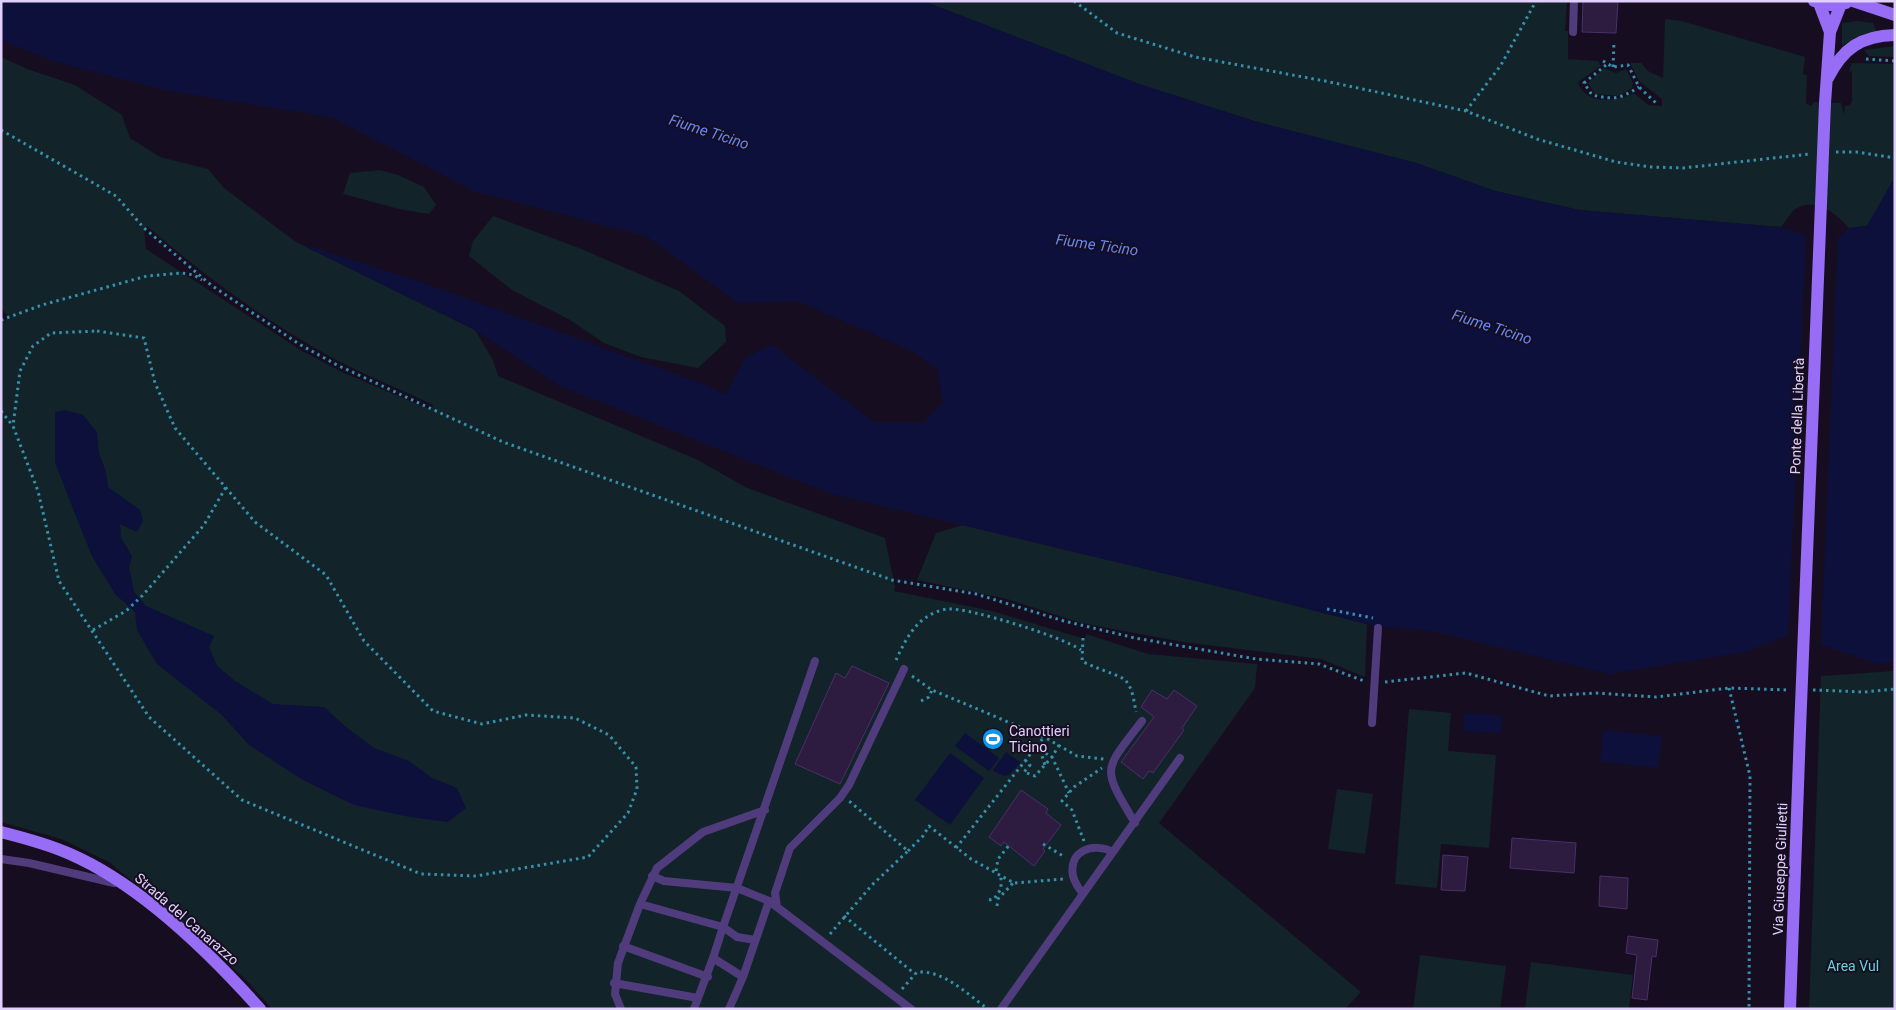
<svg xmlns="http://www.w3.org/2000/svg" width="1896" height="1010" font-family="Roboto,sans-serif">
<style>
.green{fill:#122329;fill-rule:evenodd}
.water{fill:#0c103b}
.pier{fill:#160e20}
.building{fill:#2d1b40;stroke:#4b2f6a}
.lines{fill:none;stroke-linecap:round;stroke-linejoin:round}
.path{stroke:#3591ab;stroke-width:3;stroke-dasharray:2.5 4;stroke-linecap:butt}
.lane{stroke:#503c7c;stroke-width:8}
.secondary{stroke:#976df6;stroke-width:12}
.secondary-bridge{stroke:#976df6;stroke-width:12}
.labels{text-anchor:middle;stroke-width:4;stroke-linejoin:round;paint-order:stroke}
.street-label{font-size:14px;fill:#e1d0fc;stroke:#160e20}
.poi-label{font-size:14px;fill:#e1d0fc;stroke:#160e20;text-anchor:start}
.park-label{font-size:14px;fill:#61d4d7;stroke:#160e20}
.water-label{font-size:15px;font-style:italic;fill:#6489f6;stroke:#160e20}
</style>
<rect width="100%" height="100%" fill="#160e20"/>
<path class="green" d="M923,1H1567L1565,31H1568V59L1598,61L1601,66L1578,82C1584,105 1618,102 1634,93L1648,105L1662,106V99L1639,81L1630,63H1641L1648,71L1663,78L1665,19L1682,21L1805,57L1803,74L1807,75L1806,103L1811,106L1814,102L1841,103L1844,114L1845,106L1850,105L1852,101V72L1849,71L1852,63L1895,64V179L1867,226L1849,228C1835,213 1817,197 1795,209C1790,213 1785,222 1781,227L1579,210L1495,191L1416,163L1254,121L1139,84Z
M1857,21L1873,23L1877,32L1860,35L1842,46V23Z
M1895,46V57L1869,56L1864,50Z
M1,57L30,70L75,85L122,115L130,138L160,157L208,169L224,188L296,242L475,330L493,360L498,376L696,459L745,487L885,538L895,587L894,591L992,611L1085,639L1086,634L1148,654L1257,664L1255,688L1159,823L1361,992L1345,1009H272L249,983L201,938L109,862L61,839L1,822V321L9,318L1,307ZM147,226C203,275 264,320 329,356C363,375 399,388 433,405L431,410L344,373L302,351L146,249L144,228Z
M1604,68L1616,73L1626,69L1633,83L1632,88L1618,96L1595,94L1588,83Z
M380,170L398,175L424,187L436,205L429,214L399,209L343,194L350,173Z
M493,216L579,248L679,291L725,326L726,342L698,368L641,357L604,343L570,320L512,290L469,256L473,241Z
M963,525L1242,592L1367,624L1365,677L1321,659L1183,642L1081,623L1007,599L917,580L936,533Z
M1895,671V1009H1809L1821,676Z
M1409,709L1451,713L1448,751L1496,755L1489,848L1441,844L1437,888L1395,884Z
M1337,789L1373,794L1365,854L1328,849Z
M1420,955L1506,966L1500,1009H1413Z
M1531,962L1633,975L1629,1009H1525Z"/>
<path class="water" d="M1,1H923L1139,84L1254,121L1416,163L1495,191L1579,210L1781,227L1804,235L1839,237L1849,228L1867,226L1894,178L1895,662L1878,664L1790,634L1744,652L1609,674L1433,631L1374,626L1242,592L832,494L560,386L475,330L296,242L418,281L703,384L725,395L746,357L772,345L875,423H923L943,402L937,369L910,350L797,301L738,303L648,237L474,191L331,117L169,91L56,62L1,40Z
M65,410L83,415L97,432L99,453L106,472L108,487L140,510L143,521L137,532L120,524L121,538L132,556L129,567L134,592L146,606L214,636L209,647L217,666L235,681L273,704L324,707L346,727L374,748L409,761L432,778L457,788L466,808L448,822L410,817L354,805L303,780L249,745L222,715L157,664L137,630L135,612L115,594L92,556L75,514L55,462V412Z
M1464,713L1502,715L1501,733L1463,731Z
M1603,730L1662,736L1658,768L1600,761Z
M965,733L999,758L989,771L955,746Z
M1006,752L1021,763C1009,771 1011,783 993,770Z
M950,753L984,778L950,825L915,800Z"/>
<path class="pier" d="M1806,233L1838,234L1821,647L1788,637Z"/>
<path class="building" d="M1583,1H1618L1616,33L1582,32Z
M852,666L889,683L840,784L795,764L836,673L845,678Z
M1152,690L1167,699L1174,690L1197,706L1182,728L1184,730L1153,773L1149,771L1143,779L1121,762L1154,717L1141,707Z
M1021,790L1048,809L1046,813L1061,825L1043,849L1045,851L1034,866L1004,842L1001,846L989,837Z
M1512,838L1576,843L1574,873L1510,868Z
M1443,855L1468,857L1465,891L1441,890Z
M1600,876L1628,878L1627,909L1599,906Z
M1628,936L1658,940L1656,957L1652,956L1647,1000L1632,998L1637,955L1626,953Z"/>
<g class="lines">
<path class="path" d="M1074,1L1117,33L1195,57L1325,81L1466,111L1537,139L1616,162L1651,167L1683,168L1810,154
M1866,59L1895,61
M1603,61L1613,67L1628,65L1639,87L1656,103
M1606,65L1584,83L1592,95C1614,100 1620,99 1639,87
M1613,67L1614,42
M1466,111L1501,65L1536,1
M1,130L116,196L144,228L211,285L299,344L337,365L503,442L892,580L976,594L1064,621L1135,638L1256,659L1319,664L1364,681
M1836,152H1857L1895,158
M1,320L42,305L147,276L182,273L194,275L202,280
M97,331L144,338L155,383L175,428L255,522L326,575L364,641L433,711L482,724L526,715L575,718L609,735L636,767L637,789L628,813L588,857L476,876L421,874L242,800L149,717L59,581L38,491L13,426L20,371L33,346L51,333Z
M1,411L13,426
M1327,609L1373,618
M93,630L126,611L143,595L204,525L226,487
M1083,638L1082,661C1091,667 1123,676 1126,681C1133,689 1134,702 1136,712
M896,660C904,643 913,624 930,615C935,612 943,609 949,609C970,608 1063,637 1081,650
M912,676L932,690L1044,737L1077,756L1104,759
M1385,682L1466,673L1549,696L1596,693L1656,697L1729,688L1789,690
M1729,688L1750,776L1749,1009
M1813,690L1864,692L1895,689
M921,701L929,697L932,690
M1040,750L1052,757L1069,793
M1040,750L1045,765
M1025,760L1030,765L1024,772L1035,776L1052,757L1059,745
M1084,841L1072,810L1062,801L1074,787L1102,768
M1043,844L1065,857
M956,848L1044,737
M908,851L923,836L929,826L971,859L1014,883L1064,879
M996,871L998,859L1010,844
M989,900L994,899L1001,889V875
M997,906L998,899L1013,883
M844,916L915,974
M830,934L872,885L908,851L849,801
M902,989L917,972C944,970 967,994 988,1009"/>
<path class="lane" d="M1573,32L1574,1
M1372,723L1378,628
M1135,823C1101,766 1103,772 1142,721
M1,859L29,863L114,883
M652,876L664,881L737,888L769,901
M1083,894C1079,889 1075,883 1073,876C1068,850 1094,842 1113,852
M640,904L723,927L713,958L743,977
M777,907L775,893L790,848L840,798L849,785L904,669
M755,940L737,937L723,927L815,661
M623,946L708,977
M614,983L698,998
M621,1009L615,994L618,963L640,904L657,868L703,832L765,810
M694,1009L713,958
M729,1009L743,977L769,901L911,1009
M1001,1009L1180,758"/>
<path class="secondary" d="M1814,1L1830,5L1846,3
M1853,1L1895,15
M1819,3L1830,32
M1828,78C1843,48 1861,36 1895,35
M1825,103L1830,32L1841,4
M1,832C25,838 48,844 70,854C139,884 210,953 260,1009
M1790,1009L1800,730"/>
<path class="secondary-bridge" d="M1800,730L1825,103"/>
</g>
<defs>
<g id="stadium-disc" transform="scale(1.125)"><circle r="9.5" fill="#0e96ea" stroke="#160e20"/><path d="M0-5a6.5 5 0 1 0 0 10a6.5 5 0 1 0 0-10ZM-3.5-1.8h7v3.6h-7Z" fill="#fff"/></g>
</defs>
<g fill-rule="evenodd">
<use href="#stadium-disc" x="993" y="739"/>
</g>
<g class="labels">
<g class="street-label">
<text transform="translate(1797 416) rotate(-88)" y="5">Ponte della Libertà</text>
<text transform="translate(1780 869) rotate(-88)" y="5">Via Giuseppe Giulietti</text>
<text transform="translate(187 919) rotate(41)" y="5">Strada del Canarazzo</text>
</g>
<g class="poi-label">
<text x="1009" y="736">Canottieri<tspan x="1009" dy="16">Ticino</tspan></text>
</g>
<g class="park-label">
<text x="1853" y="971">Area Vul</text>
</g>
<g class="water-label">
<text transform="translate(709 132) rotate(18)" y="5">Fiume Ticino</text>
<text transform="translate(1097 245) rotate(8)" y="5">Fiume Ticino</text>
<text transform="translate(1492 327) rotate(18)" y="5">Fiume Ticino</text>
</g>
</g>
<rect width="1896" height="1010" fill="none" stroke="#e1d0fc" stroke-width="5"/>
</svg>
